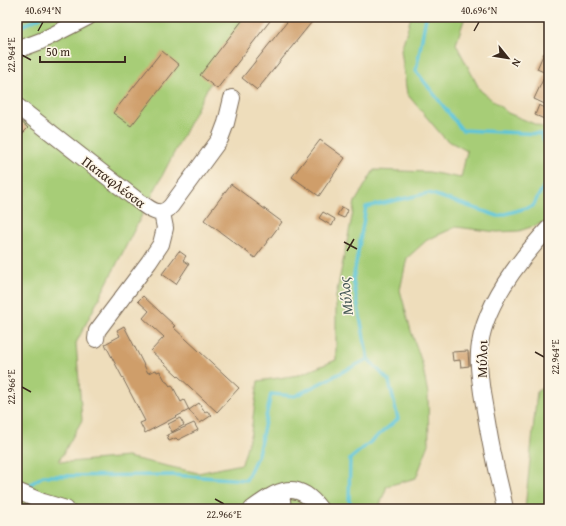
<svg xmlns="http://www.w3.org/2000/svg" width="566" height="526" font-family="'Gentium Book Plus',serif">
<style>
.green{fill:#a7cd77;stroke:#717c4a}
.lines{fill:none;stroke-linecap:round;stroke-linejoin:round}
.stream{stroke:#5dc5d9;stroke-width:3.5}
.building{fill:#cf9e6a}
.minor-casing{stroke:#7a6955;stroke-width:18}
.minor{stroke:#fff;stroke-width:16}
.ticks{fill:none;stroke:#3b2a1e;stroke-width:1.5}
.labels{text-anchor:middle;stroke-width:3;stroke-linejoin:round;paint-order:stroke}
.street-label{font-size:14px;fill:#3b2a1e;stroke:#fcf5e5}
.water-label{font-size:15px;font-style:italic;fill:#455856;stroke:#fcf5e5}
.neatline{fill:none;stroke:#3b2a1e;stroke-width:1.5}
.ticks-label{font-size:10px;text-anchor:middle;fill:#3b2a1e}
</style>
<rect width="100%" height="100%" fill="#fcf5e5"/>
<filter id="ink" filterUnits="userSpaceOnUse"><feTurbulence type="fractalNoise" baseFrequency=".025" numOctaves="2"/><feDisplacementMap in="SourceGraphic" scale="8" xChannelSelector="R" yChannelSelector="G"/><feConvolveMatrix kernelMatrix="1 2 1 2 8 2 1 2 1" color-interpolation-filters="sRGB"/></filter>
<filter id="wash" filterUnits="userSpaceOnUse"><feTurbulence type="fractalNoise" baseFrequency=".012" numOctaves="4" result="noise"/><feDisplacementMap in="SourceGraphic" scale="16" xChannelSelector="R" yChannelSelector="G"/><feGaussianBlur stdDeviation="0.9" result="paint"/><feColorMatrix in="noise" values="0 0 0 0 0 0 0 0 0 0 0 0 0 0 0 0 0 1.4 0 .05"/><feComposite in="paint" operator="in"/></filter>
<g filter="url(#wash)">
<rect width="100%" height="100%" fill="#edb"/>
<path class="green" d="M30,17H244L76,343L82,420L59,461L69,462L127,457L198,473L242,464L251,432L258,381L299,375L336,360V296L355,202L374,170L429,172L461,178L467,151L445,139L407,94L401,50L411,17H465L456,44L480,90L508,113L549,130V221L519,231L497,232L456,227L427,240L407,258L400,290L411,331L422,363L428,394L429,444L416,478L387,486L380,505L383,509H17V23Z
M549,385V509H525L537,391Z"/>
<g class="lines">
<path class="stream" d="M426,17L416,71L462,130L541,134L549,152
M17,28L41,17
M23,489L43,476L172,475L246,480L258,454L271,394L295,396L368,359
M356,509L349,501L350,459L398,419L389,381L368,359L353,280L366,207L429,193L498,216L533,206L549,176"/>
</g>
<g id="blocks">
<path class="building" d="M245,17H273L217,89L200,75Z
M291,17H313L315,18L257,90L242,78Z
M162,51L179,65L131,126L113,113Z
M544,53L549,56V106L534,99L546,73L537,69Z
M539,105L549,110V121L535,115Z
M17,118L28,128L17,139Z
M320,140L345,158L319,196L292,177Z
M231,184L282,222L255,258L204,220Z
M342,207L348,210L344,218L337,215Z
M323,212L335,219L332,226L319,218Z
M179,251L186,256L183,260L189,264L176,284L162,274Z
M143,296L175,326L173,327L239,388L217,412L151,351L164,337L143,318L149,311L138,301Z
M124,326L148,373L156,370L157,372L160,371L166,382H167L170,386L172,385L181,402L184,400L189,410L145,433L140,423L145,421L105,344L120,336L117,330Z
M468,351L469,366L461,367L460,360L453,361L452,352Z
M199,403L205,412L207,411L212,415L200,423L189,410Z
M180,418L184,425L172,432L168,424Z
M194,423L198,430L178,440L176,438L169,441L167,435Z"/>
</g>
</g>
<g filter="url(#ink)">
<use href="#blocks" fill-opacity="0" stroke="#7a6955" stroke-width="1"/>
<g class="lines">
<g class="minor-casing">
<path id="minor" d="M17,50L41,41L88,17
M17,106L137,200C148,207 159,220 171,206L220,139L226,123L232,98
M96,339L97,331L149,262L161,244L165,228L162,213
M17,491L43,502L66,509
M281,492L283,509
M252,509C278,490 297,478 320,509
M505,509C502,492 497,475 494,459C489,437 486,415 482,393C480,377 477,360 480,344C486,302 521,258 549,228"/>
</g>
<use href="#minor" class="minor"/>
</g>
</g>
<path class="ticks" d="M38,31L43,22M474,31L479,22M22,55L31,60M344,242L357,249M347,251L354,239M535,352L544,357M22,387L31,392M215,499L224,504"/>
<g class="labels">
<g class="street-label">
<text transform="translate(114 182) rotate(37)" y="5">Παπαφλέσσα</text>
<text transform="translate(482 359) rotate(-89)" y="5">Μύλοι</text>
</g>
<g class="water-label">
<text transform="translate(346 296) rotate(-96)" y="5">Μύλος</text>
</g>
</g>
<rect width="566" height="526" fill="none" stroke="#fcf5e5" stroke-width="44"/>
<g transform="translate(508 58) rotate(120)" stroke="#fcf5e5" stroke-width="3" paint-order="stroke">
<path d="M0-3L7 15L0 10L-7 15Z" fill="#3b2a1e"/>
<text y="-6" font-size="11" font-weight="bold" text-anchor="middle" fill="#3b2a1e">N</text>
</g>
<path d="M40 56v6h85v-6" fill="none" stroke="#3b2a1e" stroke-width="2"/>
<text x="46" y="56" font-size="12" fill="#3b2a1e" stroke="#fcf5e5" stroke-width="3" paint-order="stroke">50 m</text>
<rect x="22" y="22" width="522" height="482" class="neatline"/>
<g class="ticks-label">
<text x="43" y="14">40.694°N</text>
<text x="479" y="14">40.696°N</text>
<text transform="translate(11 55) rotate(-90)" y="4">22.964°E</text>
<text transform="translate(555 357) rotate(-90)" y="4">22.964°E</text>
<text transform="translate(11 387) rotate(-90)" y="4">22.966°E</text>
<text x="224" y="518">22.966°E</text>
</g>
</svg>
